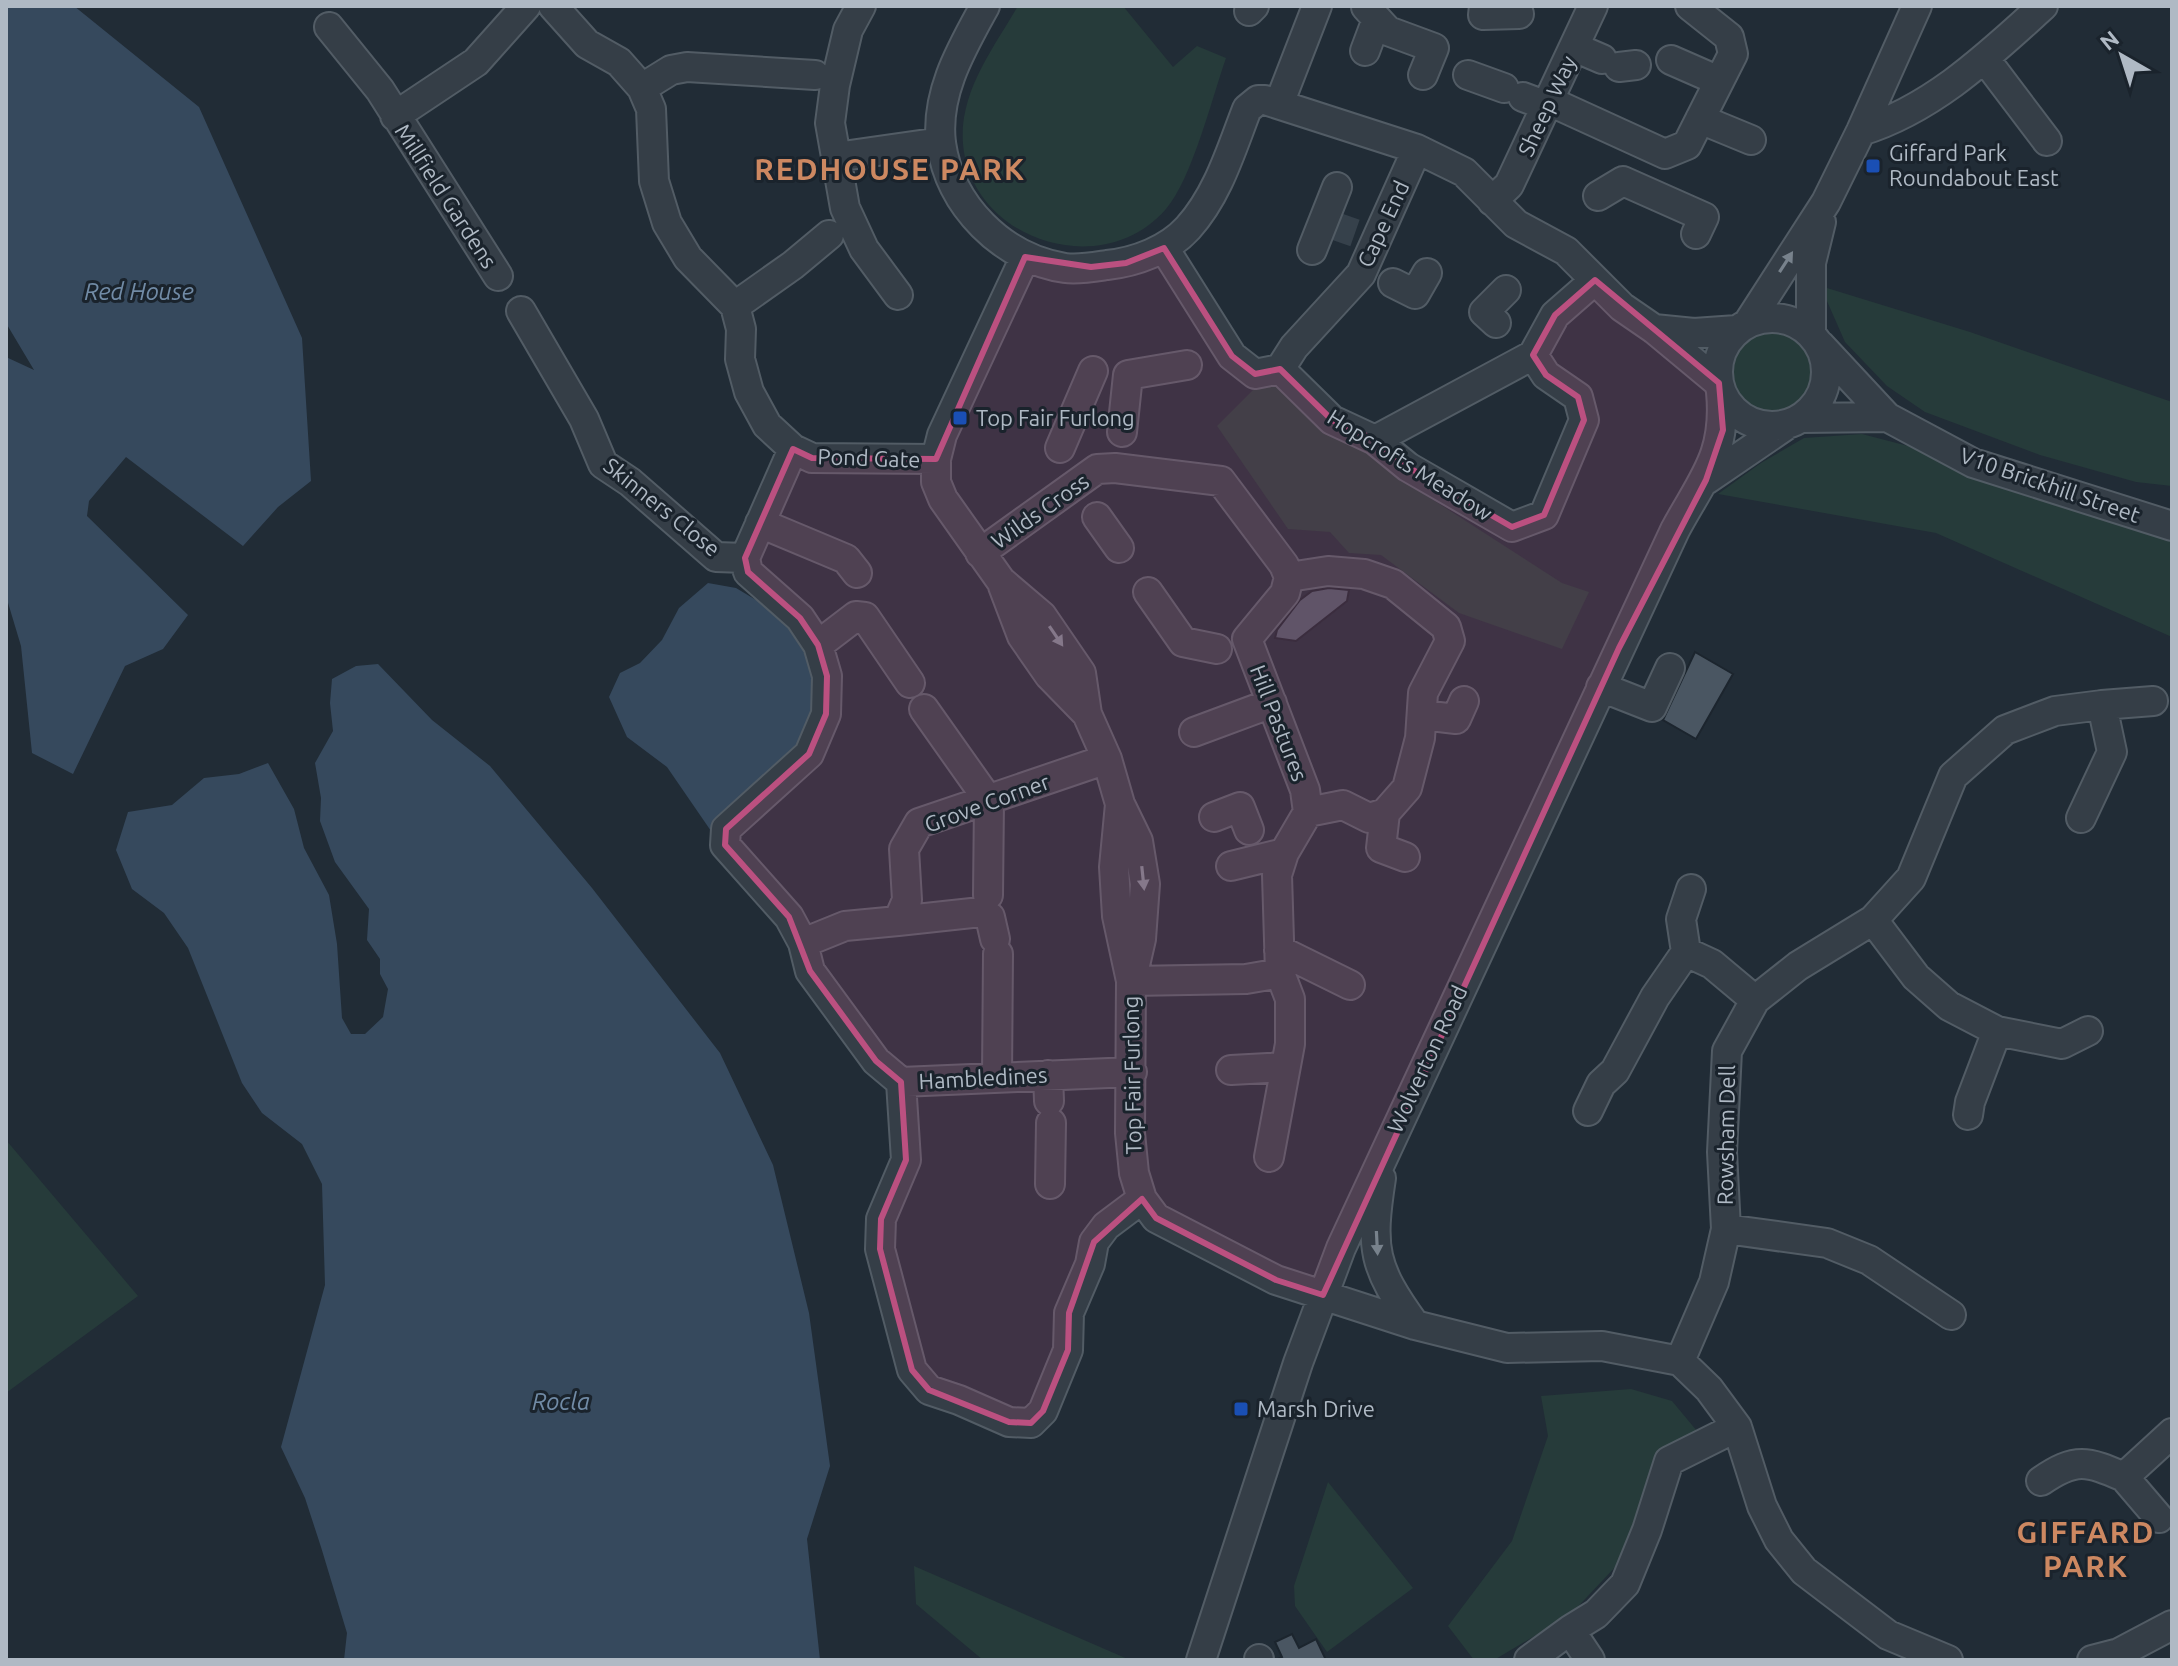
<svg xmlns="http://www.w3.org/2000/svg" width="2178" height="1666" font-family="Ubuntu,sans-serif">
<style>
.green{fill:#263b3a}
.water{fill:#36495d}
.building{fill:#4a5662;stroke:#1c252e;stroke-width:2}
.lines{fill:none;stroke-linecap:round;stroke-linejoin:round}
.minor-tunnel{stroke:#36414b;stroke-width:28;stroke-dasharray:28 14;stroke-linecap:butt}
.minor-casing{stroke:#525c65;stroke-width:32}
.minor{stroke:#353e47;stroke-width:28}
.oneway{fill:#78828c}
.marked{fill:#bb5080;fill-opacity:0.2;stroke:#bb5080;stroke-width:6;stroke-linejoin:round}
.transit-dot{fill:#1a4fb4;stroke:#1a232c;stroke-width:3}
.labels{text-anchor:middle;stroke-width:6;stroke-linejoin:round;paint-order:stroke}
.street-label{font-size:22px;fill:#afb9c4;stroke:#1a232c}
.poi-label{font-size:22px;fill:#afb9c4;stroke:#1a232c;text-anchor:start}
.water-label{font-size:24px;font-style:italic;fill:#718ba6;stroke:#1a232c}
.district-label{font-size:30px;font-weight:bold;letter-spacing:2px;fill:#cd8861;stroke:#1a232c}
</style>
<rect width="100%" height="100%" fill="#212c36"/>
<path class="green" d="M1018,6H1123L1173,67L1197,46L1226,58C1212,98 1192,179 1166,209C1102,283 971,240 963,144C959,92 993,49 1018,6Z
M1827,288L1970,332L2172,402V486L2136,482L2040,455L1925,412L1887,386L1845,342L1823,292Z
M1732 370a41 41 0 1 1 82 0a41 41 0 1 1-82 0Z
M1270,373L1393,474L1562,583L1589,592L1562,649L1459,613L1381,555L1349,553L1330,532L1288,529L1217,426Z
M1862,434L1973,463L2172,526V637L1936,533L1718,494L1761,463L1804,438Z
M6,1140L138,1296L6,1393Z
M1631,1389L1672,1401L1697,1431L1657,1455L1619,1563L1570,1615L1494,1660H1474L1448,1626L1512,1541L1548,1436L1541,1396Z
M1328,1482L1413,1588L1327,1652L1295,1606L1294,1586Z
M914,1566L1130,1660H983L916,1604Z"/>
<path class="water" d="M6,6H74L199,107L302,338L311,481L278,507L243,546L126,457L89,501L87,516L188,615L163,649L125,666L73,774L32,753L21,646L6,596V357L34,370L6,323Z
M708,583L736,588L788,619L820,664V710L788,768L711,831L667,767L627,737L609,697L620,673L640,663L662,640L679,608Z
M378,664L432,720L490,766L592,888L720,1053L773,1165L809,1313L830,1466L807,1539L820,1660H344L347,1633L321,1547L305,1498L281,1447L325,1285L322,1184L302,1144L262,1113L242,1083L188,948L164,913L132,889L116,850L128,812L172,805L204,778L239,774L268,763L294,809L304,848L329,895L337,944L342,1018L351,1034H365L383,1017L388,989L380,974V959L367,940L369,909L335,862L320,821L321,798L315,763L333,731L330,703L332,679L356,666Z"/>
<path class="building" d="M1329,588L1349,590L1347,601L1296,641L1275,638L1277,630L1300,600L1312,591Z
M1695,652L1733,674L1696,739L1663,720Z
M1292,1634L1299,1648L1316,1639L1326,1660H1276L1282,1657L1275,1642Z"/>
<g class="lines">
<path class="minor-tunnel" d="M1335,226L1355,233"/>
<g class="minor-casing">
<path id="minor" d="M553,6L587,44L619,62L642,88L651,109L654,181L667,223L688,258L735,306L741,329L740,359L749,392L767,425L793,449
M861,6L848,30L835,85L830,123L845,208L864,249L898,295
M985,6C962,48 935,93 941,143C950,206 1002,258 1065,268C1078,270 1094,267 1107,265C1136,262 1168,250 1188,228C1218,195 1231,150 1247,109L1258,100H1265L1417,149L1464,172L1516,224L1566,251L1622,307L1654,329L1719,383
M1484,6L1483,15L1519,14
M1366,7L1388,31L1434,48L1423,75
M1249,11L1254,6
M329,27L380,90L498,276
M1574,47L1602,59
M1365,51L1377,19
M1985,59L2047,141
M1671,60L1719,81
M1619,67L1636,65
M1468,75L1504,88
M642,88L671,70L687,67L815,75
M1523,97L1547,106
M1549,101L1665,154L1687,145L1733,54L1729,37L1690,6
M1279,104L1317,6
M395,116L476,62L526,6
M1700,119L1751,140
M1861,131C1933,109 1989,55 2043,6
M836,157L941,142
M1598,196L1623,181L1704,217L1696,234
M1492,201L1509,185L1593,6
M1164,248L1232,356L1255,374L1280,369L1332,420L1375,440L1408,467L1512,527L1544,515L1584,420L1578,397L1546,375L1533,355L1555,315L1595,280
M1312,250L1337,187
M1025,257L942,435L936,459V482L943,499L1001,581L1042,616L1081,673L1087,714L1107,759L1120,804L1138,841L1145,884L1141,939L1133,974
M1393,283L1415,294L1427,273
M735,306L793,265L829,235
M521,311L584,419L603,464L630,482L716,557L745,558
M1718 372a54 54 0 1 1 108 0a54 54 0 1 1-108 0Z
M1496,323L1484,312L1506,290
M1748,323L1826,202L1861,131L1917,6
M1654,329L1694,333L1737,330
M1811,333V263L1821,222
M1820,345L1887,417L1973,463L2172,526
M1280,369L1294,347L1361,274L1417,149
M1801,418L1887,417
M1122,432L1128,375L1187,365
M1375,440L1533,355
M1060,448L1093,371
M936,459L812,458L793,449L745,558L748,572L800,618L818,645L827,676L826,714L809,754L726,829L725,845L789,917L803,943L810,971L876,1061L901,1082L1132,1072
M1706,480L1788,424
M1097,517L1119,548
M760,523L846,559L857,573
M980,553L1097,469L1115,468L1221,481L1284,565L1289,577
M1289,577L1328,571L1364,574L1393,584L1446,627L1450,641L1423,693L1420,738L1407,788L1385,813L1369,818L1343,805L1308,812
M1003,586L1022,636L1049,675L1087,714
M1148,592L1183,642L1217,649
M818,645L856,616L865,617L910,683
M1601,687L1652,707L1670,668
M2102,705L2153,701
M924,709L989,801L988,895
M1422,715L1456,719L1464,701
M1194,732L1272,703
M1120,804L1114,867L1117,916L1131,981L1130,1133L1134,1173L1142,1199L1156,1218L1276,1280L1415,1325L1507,1348L1602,1346L1680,1361L1709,1389L1737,1427L1762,1506L1779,1540L1804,1571L1888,1635L1948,1660
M1385,813L1381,848L1405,857
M1214,817L1240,807L1249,830
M1231,866L1284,853
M1873,920L1916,977L1949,1006L1997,1031
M898,921L981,912L990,917L995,939
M803,943L845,926L898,921L907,900L904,849L919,823L1107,759
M1279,950L1350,985
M1686,952L1712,964L1755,1000
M1131,981L1246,979L1280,973
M1231,1070L1285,1067
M1048,1075L1049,1101
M997,1077L998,954
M901,1082L906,1160L881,1219L880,1249L912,1370L929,1390L959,1400L1009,1422L1031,1423L1043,1411L1068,1350L1069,1313L1090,1264L1094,1242L1106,1226L1142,1199
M1588,1111L1601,1084L1615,1071L1655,997L1686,952L1681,919L1691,889
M1968,1115L1970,1102L1997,1031L2062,1044L2088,1031
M1269,1157L1290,1044V999L1280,973L1277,875L1284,853L1308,812L1305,790L1247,639L1285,593L1289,577
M1381,1178C1370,1249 1373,1267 1415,1325
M1050,1184L1051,1123
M1726,1229L1827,1243L1869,1260L1951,1315
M1680,1361L1714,1282L1726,1229L1722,1152L1727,1051L1755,1000L1798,966L1873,920L1911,878L1953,776L2005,730L2055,711L2102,705L2112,752L2081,818
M2124,1477L2159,1518
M2041,1481C2076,1457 2087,1461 2124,1477L2172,1433
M1570,1630L1596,1614L1625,1584L1647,1530L1669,1461L1737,1427
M1259,1659V1660
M1201,1660L1298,1363L1341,1248L1675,530C1703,478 1727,455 1721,392
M1529,1660L1570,1630L1590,1660
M2092,1660L2119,1653L2172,1625"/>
</g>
<use href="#minor" class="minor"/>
</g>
<defs><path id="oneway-solid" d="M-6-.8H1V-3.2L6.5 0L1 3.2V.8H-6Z" transform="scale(2)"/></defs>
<g class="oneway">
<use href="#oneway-solid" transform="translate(1786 262) rotate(-57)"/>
<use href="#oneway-solid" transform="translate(1056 636) rotate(56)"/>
<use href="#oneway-solid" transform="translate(1143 878) rotate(84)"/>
<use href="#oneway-solid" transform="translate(1377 1243) rotate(87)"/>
</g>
<path class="marked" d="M1164,248L1232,356L1255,374L1280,369L1332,420L1375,440L1408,467L1512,527L1544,515L1584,420L1578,397L1546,375L1533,355L1555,315L1595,280L1719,383L1723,430L1706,480L1619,648L1323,1295L1276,1280L1156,1218L1142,1199L1094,1242L1069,1313L1068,1350L1043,1411L1031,1423L1009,1422L929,1390L912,1370L880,1249L881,1219L906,1160L901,1082L876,1061L810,971L789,917L725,845L726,829L809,754L826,714L827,676L818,645L800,618L748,572L745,558L793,449L812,458L936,459L1025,257L1091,267L1126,263Z"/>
<g class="transit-dot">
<rect x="1865" y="158" width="16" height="16" rx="4"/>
<rect x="952" y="410" width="16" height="16" rx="4"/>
<rect x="1233" y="1401" width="16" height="16" rx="4"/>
</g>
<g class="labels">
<g class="street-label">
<text transform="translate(1547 106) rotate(-65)" y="8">Sheep Way</text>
<text transform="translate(446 196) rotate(57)" y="8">Millfield Gardens</text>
<text transform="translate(1383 224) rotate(-65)" y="8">Cape End</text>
<text transform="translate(869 458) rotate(2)" y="8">Pond Gate</text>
<text transform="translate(1410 465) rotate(32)" y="8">Hopcrofts Meadow</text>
<text transform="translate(2050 485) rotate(19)" y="8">V10 Brickhill Street</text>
<text transform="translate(662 507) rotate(39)" y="8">Skinners Close</text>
<text transform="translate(1040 511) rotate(-35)" y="8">Wilds Cross</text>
<text transform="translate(1279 723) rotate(69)" y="8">Hill Pastures</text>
<text transform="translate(987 803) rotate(-20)" y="8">Grove Corner</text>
<text transform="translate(1427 1059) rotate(-65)" y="8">Wolverton Road</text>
<text transform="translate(1132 1075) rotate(-91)" y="8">Top Fair Furlong</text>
<text transform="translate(983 1078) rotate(-3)" y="8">Hambledines</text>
<text transform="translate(1726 1135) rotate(-89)" y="8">Rowsham Dell</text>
</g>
<g class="poi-label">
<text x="1889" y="161">Giffard Park<tspan x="1889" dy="25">Roundabout East</tspan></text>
<text x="976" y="426">Top Fair Furlong</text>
<text x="1257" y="1417">Marsh Drive</text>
</g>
<g class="water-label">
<text x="139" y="300">Red House</text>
<text x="561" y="1410">Rocla</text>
</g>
<g class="district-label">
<text x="890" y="180">REDHOUSE PARK</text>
<text x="2086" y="1543">GIFFARD<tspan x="2086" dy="34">PARK</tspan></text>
</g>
</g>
<rect width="2178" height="1666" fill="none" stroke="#afb9c4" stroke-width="16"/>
<g transform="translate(2122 56) rotate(321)" stroke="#1a232c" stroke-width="6" paint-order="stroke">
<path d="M0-6L14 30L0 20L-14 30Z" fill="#afb9c4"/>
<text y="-12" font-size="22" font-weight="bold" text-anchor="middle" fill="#afb9c4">N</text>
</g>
</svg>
